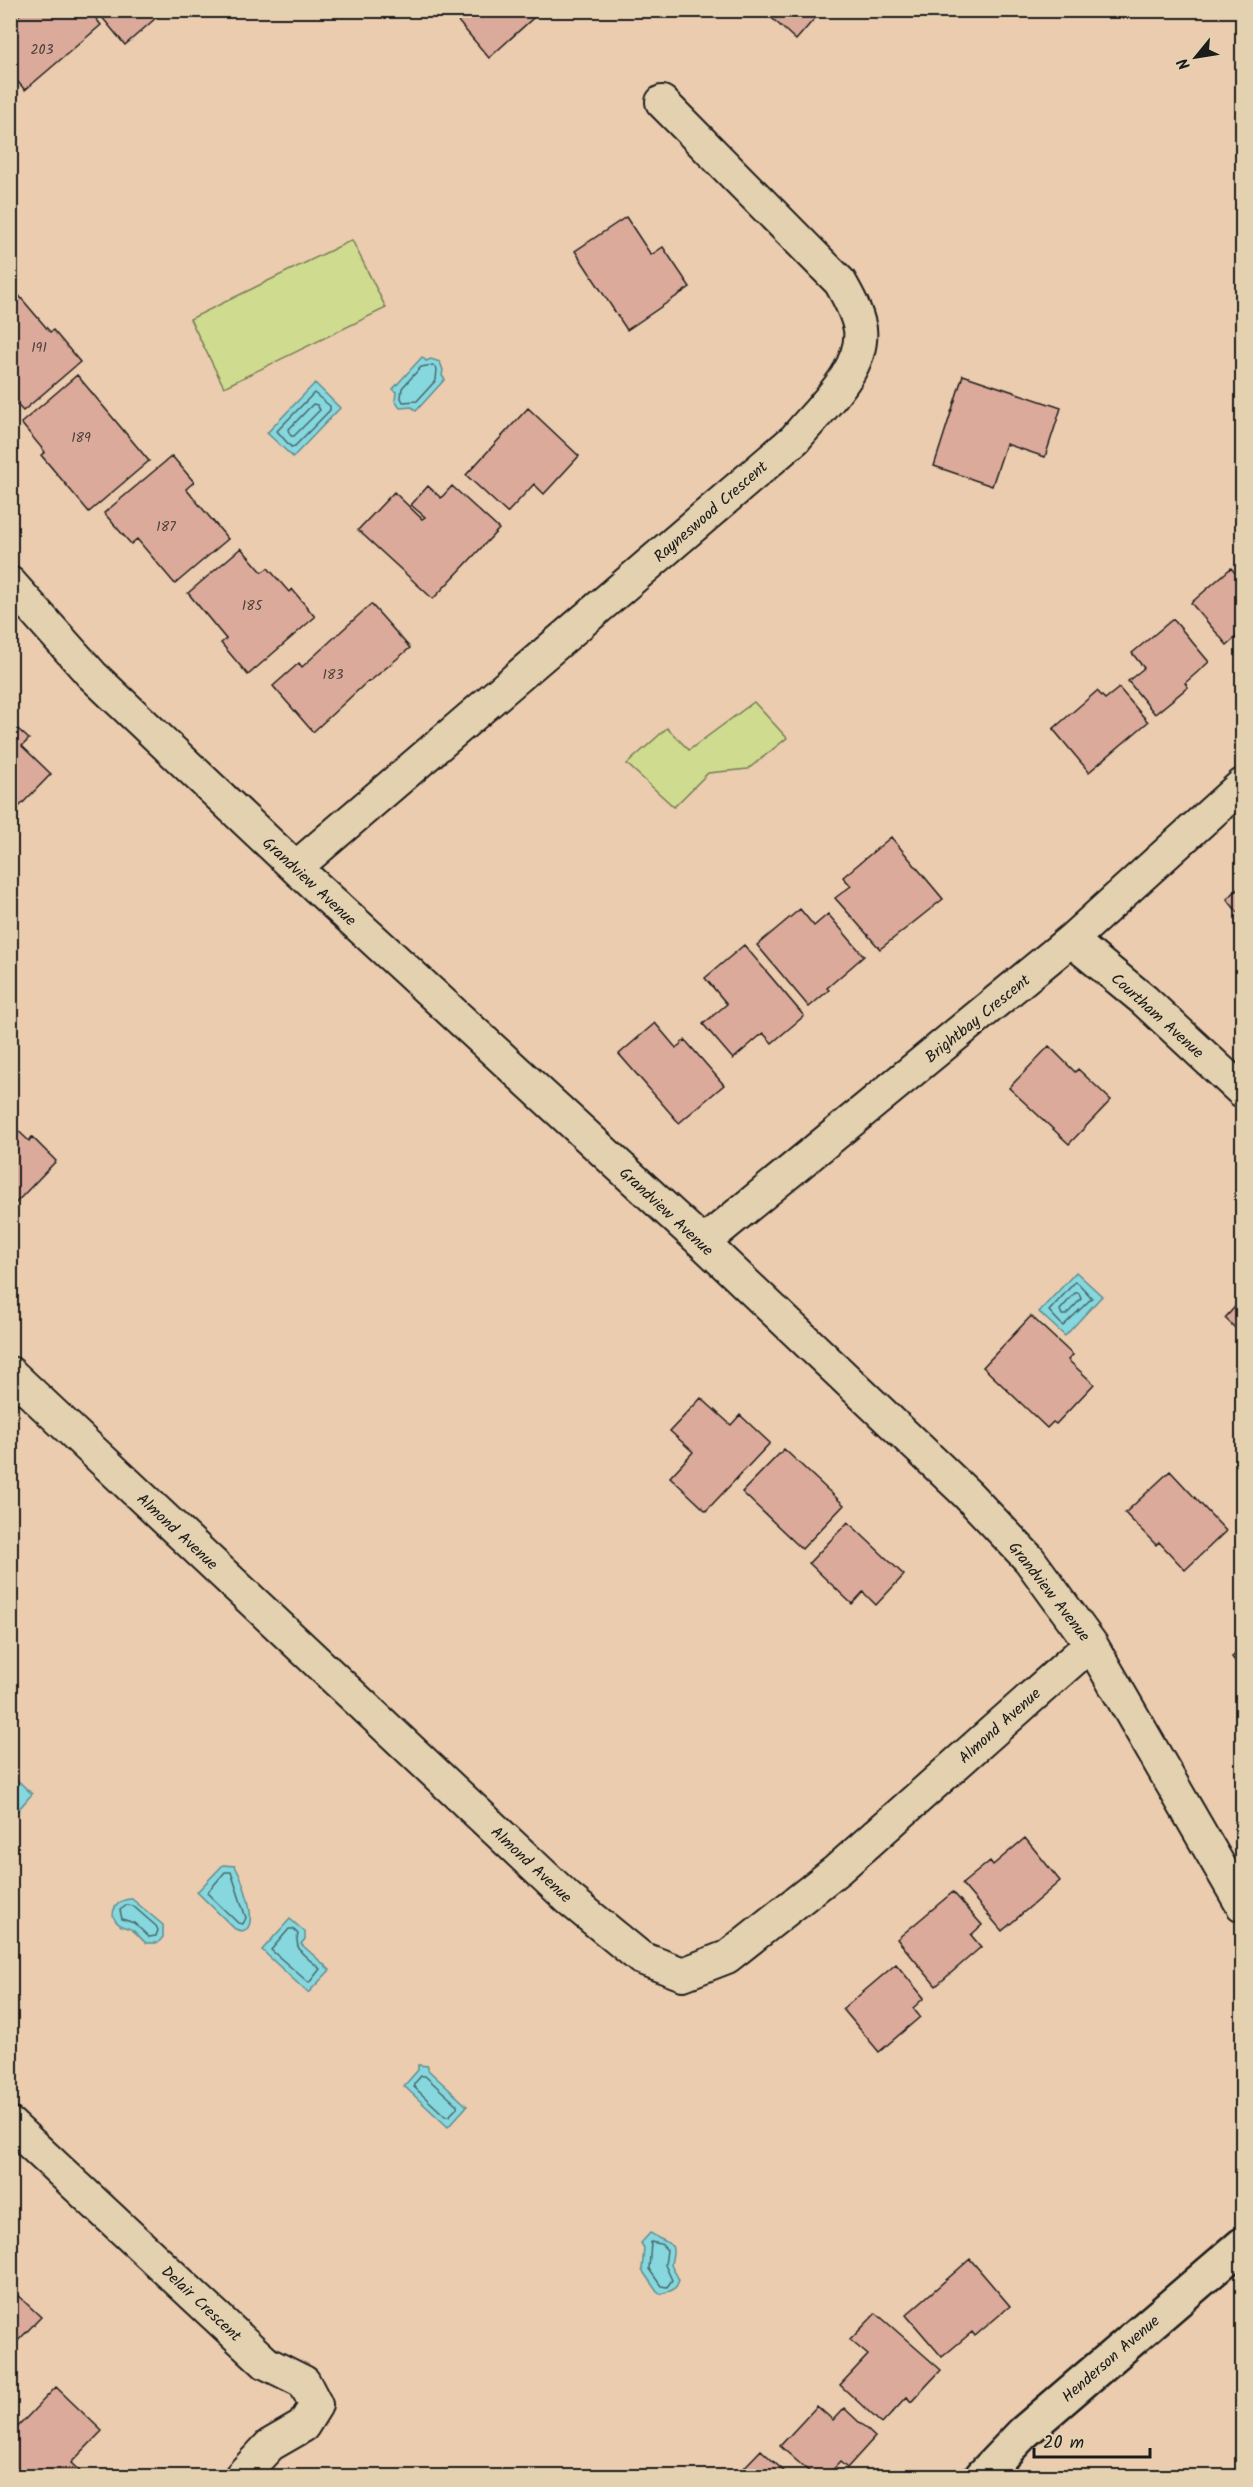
<svg xmlns="http://www.w3.org/2000/svg" width="1253" height="2487" font-family="Kalam,sans-serif">
<style>
.green{fill:#cfdb8e;stroke:#767c55;stroke-width:1.5}
.water{fill:#86d8de;stroke:#5c8d90;stroke-width:1.5}
.lines{fill:none;stroke-linecap:round;stroke-linejoin:round}
.shore{stroke:#46676a;stroke-width:1.5}
.building{fill:#dbaa9a;stroke:#1c1c1c;stroke-width:1.5}
.minor-casing{stroke:#1c1c1c;stroke-width:36}
.tertiary-casing{stroke:#1c1c1c;stroke-width:38}
.minor{stroke:#e4d1af;stroke-width:32}
.tertiary{stroke:#e4d1af;stroke-width:33}
.labels{text-anchor:middle;stroke-width:4.5;stroke-linejoin:round;paint-order:stroke}
.number-label{font-size:14px;fill:#4c403c}
.street-label{font-size:16px;fill:#1c1c1c;stroke:#e4d1af}
</style>
<rect width="100%" height="100%" fill="#ebccaf"/>
<filter id="ink" filterUnits="userSpaceOnUse"><feTurbulence type="fractalNoise" baseFrequency=".0167" numOctaves="2"/><feDisplacementMap in="SourceGraphic" scale="12" xChannelSelector="R" yChannelSelector="G"/><feConvolveMatrix kernelMatrix="1 2 1 2 8 2 1 2 1" color-interpolation-filters="sRGB"/></filter>
<g filter="url(#ink)">
<path class="green" d="M352,240L386,308L224,387L190,319Z
M754,702L787,738L748,769L708,773L674,807L627,764L667,728L689,750Z"/>
<path class="water" d="M422,357L426,361L431,359L440,362L443,370L442,376L445,379L416,411L412,407L400,408L395,401L396,392L393,389Z
M315,383L340,408L293,457L267,433Z
M1076,1272L1102,1296L1065,1336L1039,1312Z
M11,1774L32,1794L11,1818H10Z
M223,1865L235,1866C242,1879 257,1917 247,1929L242,1931L235,1929L197,1892Z
M132,1899L163,1925V1937L158,1943H146C141,1939 137,1933 132,1930C128,1927 122,1928 119,1924C105,1913 119,1898 132,1899Z
M290,1919L305,1932V1939L301,1944L330,1970L308,1993L262,1950Z
M418,2065L428,2066V2070L467,2106L448,2127L404,2086L418,2070Z
M650,2233C653,2234 655,2236 658,2238C675,2245 675,2246 671,2264L679,2280C675,2292 670,2291 660,2294L657,2292L642,2270L644,2248L641,2243Z"/>
<g class="lines">
<path class="shore" d="M433,365L437,369L436,380L417,401L403,402L401,398L402,388L421,367Z
M314,393L330,406V410L295,446L291,447L277,431Z
M313,404L317,405L320,410L294,436H291L288,430Z
M1075,1282L1078,1283L1092,1298L1063,1326L1049,1311Z
M1075,1293H1079L1081,1299L1066,1315H1062L1060,1310Z
M225,1872H231L246,1918L243,1924L238,1923L207,1893Z
M127,1905L133,1906L156,1926L158,1930L156,1936L149,1937L134,1923L122,1919L120,1910Z
M289,1929H293L298,1934C293,1952 308,1957 320,1969L309,1983L271,1950Z
M421,2076H425L457,2105V2108L449,2116H445L414,2087V2084Z
M651,2242L661,2244L667,2250L665,2265L672,2280L667,2287L661,2286L649,2269Z"/>
</g>
<path class="building" d="M25,10H89L101,25L25,90L10,73V23Z
M96,10H165L125,45Z
M456,10H542L489,58L452,14Z
M763,10H822L796,40Z
M626,217L651,255L663,247L690,287L627,330L575,251Z
M10,285L50,332L53,330L80,362L23,411L10,397Z
M77,375L149,461L89,512L41,455L45,452L21,423Z
M963,375L1061,408L1045,457L1006,444L992,486L934,466Z
M528,408L579,456L544,494L534,484L507,513L466,475Z
M172,456L194,482L186,489L228,539L175,584L137,539L131,544L104,513Z
M428,486L441,498L452,486L499,529L433,599L358,530L394,492L422,519L425,517L411,505Z
M241,548L262,572L268,568L289,592L292,589L315,617L248,675L221,643L226,639L188,593Z
M1231,568L1242,581V632L1227,645L1191,603Z
M371,604L410,648L369,682L368,681L313,732L273,686L299,663L302,667Z
M1173,619L1209,662L1185,683L1188,687L1155,714L1128,681L1144,668L1132,653Z
M1119,688L1148,722L1089,772L1053,729L1097,691L1105,699Z
M10,722L29,739L22,746L51,774L12,814Z
M891,837L943,899L880,949L835,898L851,886L843,877Z
M1242,885V918L1227,899Z
M800,909L814,926L828,914L864,956L827,988L829,990L809,1007L757,945Z
M744,945L804,1016L772,1043L763,1033L733,1059L703,1024L727,1004L705,978Z
M655,1023L676,1048L685,1040L724,1085L679,1123L619,1054Z
M1049,1046L1075,1072L1078,1069L1111,1100L1069,1144L1009,1088Z
M10,1123L29,1141L32,1137L56,1161L10,1209Z
M1242,1299V1335L1225,1318Z
M1031,1316L1073,1355L1068,1360L1094,1384L1056,1424L1053,1422L1047,1428L983,1367Z
M701,1398L731,1425L740,1415L770,1443L706,1511L670,1477L693,1452L670,1431Z
M784,1449L844,1505L802,1549L742,1492Z
M1170,1471L1226,1531L1185,1570L1159,1542L1156,1545L1125,1513Z
M848,1522L904,1575L876,1605L863,1592L852,1604L809,1563Z
M1242,1648V1670L1232,1657Z
M1025,1838L1060,1881L1002,1931L962,1884L990,1861L993,1865Z
M953,1892L982,1925L971,1935L981,1947L936,1986L897,1939Z
M896,1964L924,1998L913,2008L920,2017L879,2052L843,2009Z
M970,2259L1010,2306L975,2336L972,2332L942,2357L906,2315Z
M14,2292L41,2317L10,2349V2296Z
M876,2313L941,2370L911,2402L907,2397L882,2424L840,2385L868,2355L850,2340Z
M56,2387L102,2431L71,2463L85,2476H20L10,2468V2435Z
M817,2406L833,2420L844,2408L875,2437L847,2468L840,2462L827,2476H814L780,2446Z
M761,2450L774,2462L789,2476H736Z"/>
<g class="lines">
<g class="minor-casing">
<path id="minor" d="M10,583L92,675L299,871L703,1243L967,1494L1029,1559L1091,1644L1242,1905
M299,871L301,863L795,439C818,410 865,370 860,329C857,312 848,296 840,282L662,102
M1071,940L1144,1000L1242,1091
M703,1243L1071,940L1242,785
M10,1373L569,1899L641,1958L683,1974L727,1957L837,1870L1091,1644
M10,2124L266,2363L304,2382L316,2405L303,2426L270,2445L241,2476"/>
</g>
<g class="tertiary-casing">
<path id="tertiary" d="M982,2476L1023,2433L1242,2245"/>
</g>
<use href="#minor" class="minor"/>
<use href="#tertiary" class="tertiary"/>
</g>
</g>
<g class="labels">
<g class="number-label">
<text x="42" y="54">203</text>
<text x="39" y="352">191</text>
<text x="81" y="442">189</text>
<text x="166" y="531">187</text>
<text x="252" y="610">185</text>
<text x="333" y="679">183</text>
</g>
<g class="street-label">
<text transform="translate(710 511) rotate(-41)" y="6">Rayneswood Crescent</text>
<text transform="translate(310 881) rotate(43)" y="6">Grandview Avenue</text>
<text transform="translate(1158 1015) rotate(42)" y="6">Courtham Avenue</text>
<text transform="translate(977 1018) rotate(-39)" y="6">Brightbay Crescent</text>
<text transform="translate(667 1211) rotate(43)" y="6">Grandview Avenue</text>
<text transform="translate(178 1531) rotate(43)" y="6">Almond Avenue</text>
<text transform="translate(1050 1591) rotate(52)" y="6">Grandview Avenue</text>
<text transform="translate(999 1725) rotate(-42)" y="6">Almond Avenue</text>
<text transform="translate(532 1864) rotate(43)" y="6">Almond Avenue</text>
<text transform="translate(202 2303) rotate(43)" y="6">Delair Crescent</text>
<text transform="translate(1110 2358) rotate(-41)" y="6">Henderson Avenue</text>
</g>
</g>
<rect width="1253" height="2487" fill="none" stroke="#e4d1af" stroke-width="36"/>
<rect x="18" y="18" width="1217" height="2451" fill="none" stroke="#1c1c1c" stroke-width="2" filter="url(#ink)"/>
<g transform="translate(1196 57) rotate(240)" stroke="#e4d1af" stroke-width="4.5" paint-order="stroke">
<path d="M0-4.5L10 22L0 15L-10 22Z" fill="#1c1c1c"/>
<text y="-9" font-size="16" font-weight="bold" text-anchor="middle" fill="#1c1c1c">N</text>
</g>
<path d="M1034 2448v9h116v-9" fill="none" stroke="#1c1c1c" stroke-width="3"/>
<text x="1043" y="2448" font-size="18" fill="#1c1c1c" stroke="#e4d1af" stroke-width="4.5" paint-order="stroke">20 m</text>
</svg>
